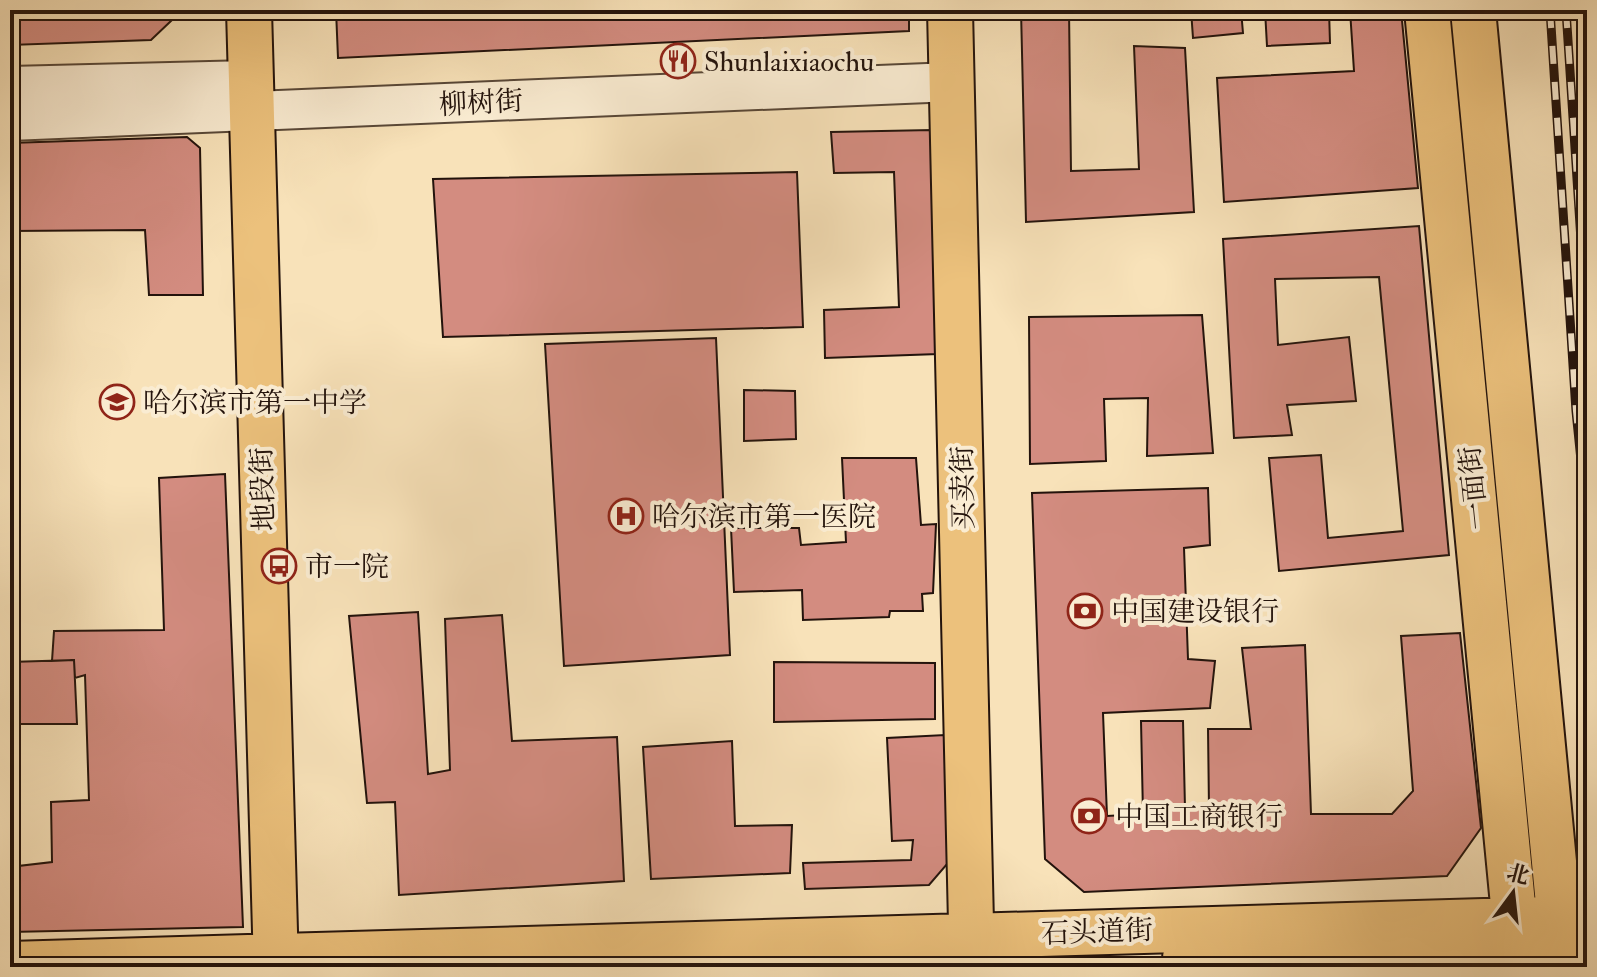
<svg xmlns="http://www.w3.org/2000/svg" width="1597" height="977" font-family="'IM FELL Double Pica','Noto Serif SC',serif">
<style>
.building{fill:#d38c80;stroke:#23130c;stroke-width:2}
.lines{fill:none;stroke-linecap:round;stroke-linejoin:round}
.minor-casing{stroke:#584737;stroke-width:42}
.major-casing{stroke:#23130c;stroke-width:48}
.minor{stroke:#faecd2;stroke-width:38}
.major{stroke:#ecc17c;stroke-width:44}
.rail-casing{stroke:#23130c;stroke-width:9}
.rail{stroke:#faecd2;stroke-width:6;stroke-dasharray:18;stroke-linecap:butt}
.labels{text-anchor:middle;stroke-width:8;stroke-linejoin:round;paint-order:stroke}
.poi-label{font-size:28px;fill:#23130c;stroke:#faecd2;text-anchor:start}
.street-label{font-size:28px;fill:#23130c;stroke:#faecd2}
</style>
<rect width="100%" height="100%" fill="#f8e2b9"/>
<filter id="stains"><feTurbulence type="fractalNoise" baseFrequency=".0025" numOctaves="4"/><feColorMatrix values="0 0 0 0 .2 0 0 0 0 .09 0 0 0 0 .02 0 0 0 .5 -.17"/></filter>
<radialGradient id="worn" r=".72"><stop offset=".6" stop-color="#630" stop-opacity="0"/><stop offset="1" stop-color="#630" stop-opacity=".3"/></radialGradient>
<path class="building" d="M10,10H173V19L151,40L10,45Z
M336,10H909V31L338,58Z
M1021,10H1069L1071,171L1139,169L1134,46L1185,48L1194,212L1026,222Z
M1191,10H1241L1243,33L1193,38Z
M1265,10H1329L1330,43L1267,46Z
M1350,10H1401L1418,188L1224,202L1217,78L1354,71Z
M932,130L938,354L825,358L824,310L899,307L894,172L834,173L831,132Z
M187,137L200,148L203,295H149L145,230L10,231V143Z
M797,172L803,327L443,337L433,179Z
M1419,226L1449,555L1279,571L1269,458L1321,455L1328,538L1403,531L1379,277L1275,279L1278,345L1349,337L1356,401L1287,405L1292,435L1234,438L1223,239Z
M1202,315L1213,453L1147,456L1148,398L1104,399L1106,461L1030,464L1029,317Z
M716,338L730,655L564,666L545,344Z
M744,390L795,391L796,439L744,441Z
M842,458H916L921,525L936,524L933,593L922,594L923,611H890L889,617L803,620L802,590L734,592L731,528H799L801,545L846,542Z
M225,474L243,927L10,932V867L52,862L51,802L89,800L85,675L75,678L74,660L52,661L54,631L164,630L159,478Z
M1208,488L1210,545L1184,548L1188,659L1215,661L1210,708L1103,713L1107,816L1143,814L1141,721H1183L1185,808H1209L1208,729H1251L1242,648L1305,645L1311,814H1392L1413,791L1401,636L1460,633L1481,828L1447,876L1084,892L1045,859L1032,493Z
M418,612L428,774L450,770L445,619L502,615L512,741L617,737L624,881L399,895L395,802L367,803L349,616Z
M74,660L77,724H10V662Z
M774,662L935,663V719L774,722Z
M945,735L948,863L929,885L805,889L803,863L911,860L913,840L892,841L887,738Z
M732,741L735,826L792,825L790,873L651,879L643,747Z"/>
<g class="lines">
<g class="minor-casing">
<path id="minor" d="M10,86L250,80
M10,121L952,82"/>
</g>
<g class="major-casing">
<path id="major" d="M249,10L276,967
M950,10L972,967
M1427,10L1519,967
M1473,10L1564,967
M1185,958L1549,955
M10,964L1587,918"/>
</g>
<use href="#minor" class="minor"/>
<use href="#major" class="major"/>
<g class="rail-casing">
<path id="rail" d="M1550,10L1576,411L1587,519
M1566,10L1587,332"/>
</g>
<use href="#rail" class="rail"/>
</g>
<defs>
<g id="restaurant-ring" transform="scale(1.8)"><circle r="9.5" fill="#faecd2" stroke="#8f2418" stroke-width="1.5"/><path d="M-5-6h1v4h1v-4h1v4h1v-4h1v5L-1.5 .5V6h-2V.5L-5-1ZM5-6V6H3V1.5H1.5Q1.5-4 5-6Z" fill="#8f2418"/></g>
<g id="school-ring" transform="scale(1.8)"><circle r="9.5" fill="#faecd2" stroke="#8f2418" stroke-width="1.5"/><path d="M0-5L7-2L0 1L-7-2ZM-4 1L0 2.5L4 1V4Q0 6-4 4Z" fill="#8f2418"/></g>
<g id="hospital-ring" transform="scale(1.8)"><circle r="9.5" fill="#faecd2" stroke="#8f2418" stroke-width="1.5"/><path d="M-5-5h3v3.5h4V-5h3V5h-3V1.5h-4V5h-3Z" fill="#8f2418"/></g>
<g id="bus-ring" transform="scale(1.8)"><circle r="9.5" fill="#faecd2" stroke="#8f2418" stroke-width="1.5"/><path d="M-5-6H5V4H4V6H2V4H-2V6H-4V4H-5ZM-3.5-4V0h7V-4ZM-3.5 1.2v1.5H-2V1.2ZM2 1.2v1.5H3.5V1.2Z" fill="#8f2418"/></g>
<g id="bank-ring" transform="scale(1.8)"><circle r="9.5" fill="#faecd2" stroke="#8f2418" stroke-width="1.5"/><path d="M-6-4H6V4H-6ZM0-2.3a2.3 2.3 0 1 0 0 4.6a2.3 2.3 0 1 0 0-4.6Z" fill="#8f2418"/></g>
</defs>
<g fill-rule="evenodd">
<use href="#restaurant-ring" x="678" y="61"/>
<use href="#school-ring" x="117" y="402"/>
<use href="#hospital-ring" x="626" y="516"/>
<use href="#bus-ring" x="279" y="566"/>
<use href="#bank-ring" x="1085" y="611"/>
<use href="#bank-ring" x="1089" y="816"/>
</g>
<g class="labels">
<g class="poi-label">
<text x="704" y="71">Shunlaixiaochu</text>
<text x="143" y="412">哈尔滨市第一中学</text>
<text x="652" y="526">哈尔滨市第一医院</text>
<text x="305" y="576">市一院</text>
<text x="1111" y="621">中国建设银行</text>
<text x="1115" y="826">中国工商银行</text>
</g>
<g class="street-label">
<text transform="translate(481 102) rotate(-3)" y="10">柳树街</text>
<text transform="translate(962 488) rotate(-91)" y="10">买卖街</text>
<text transform="translate(1473 488) rotate(-96)" y="10">一面街</text>
<text transform="translate(262 489) rotate(-92)" y="10">地段街</text>
<text transform="translate(1097 931) rotate(-2)" y="10">石头道街</text>
</g>
</g>
<rect width="1597" height="977" fill="none" stroke="#f8e2b9" stroke-width="40"/>
<rect x="12" y="12" width="1573" height="953" fill="none" stroke="#23130c" stroke-width="4"/>
<rect x="20" y="20" width="1557" height="937" fill="none" stroke="#23130c" stroke-width="2"/>
<g transform="translate(1513 893) rotate(15)" stroke="#faecd2" stroke-width="6" paint-order="stroke">
<path d="M0-6L14 30L0 20L-14 30Z" fill="#23130c"/>
<text y="-12" font-size="22" font-weight="bold" text-anchor="middle" fill="#23130c">北</text>
</g>
<rect width="100%" height="100%" filter="url(#stains)"/>
<rect width="100%" height="100%" fill="url(#worn)"/>
</svg>
